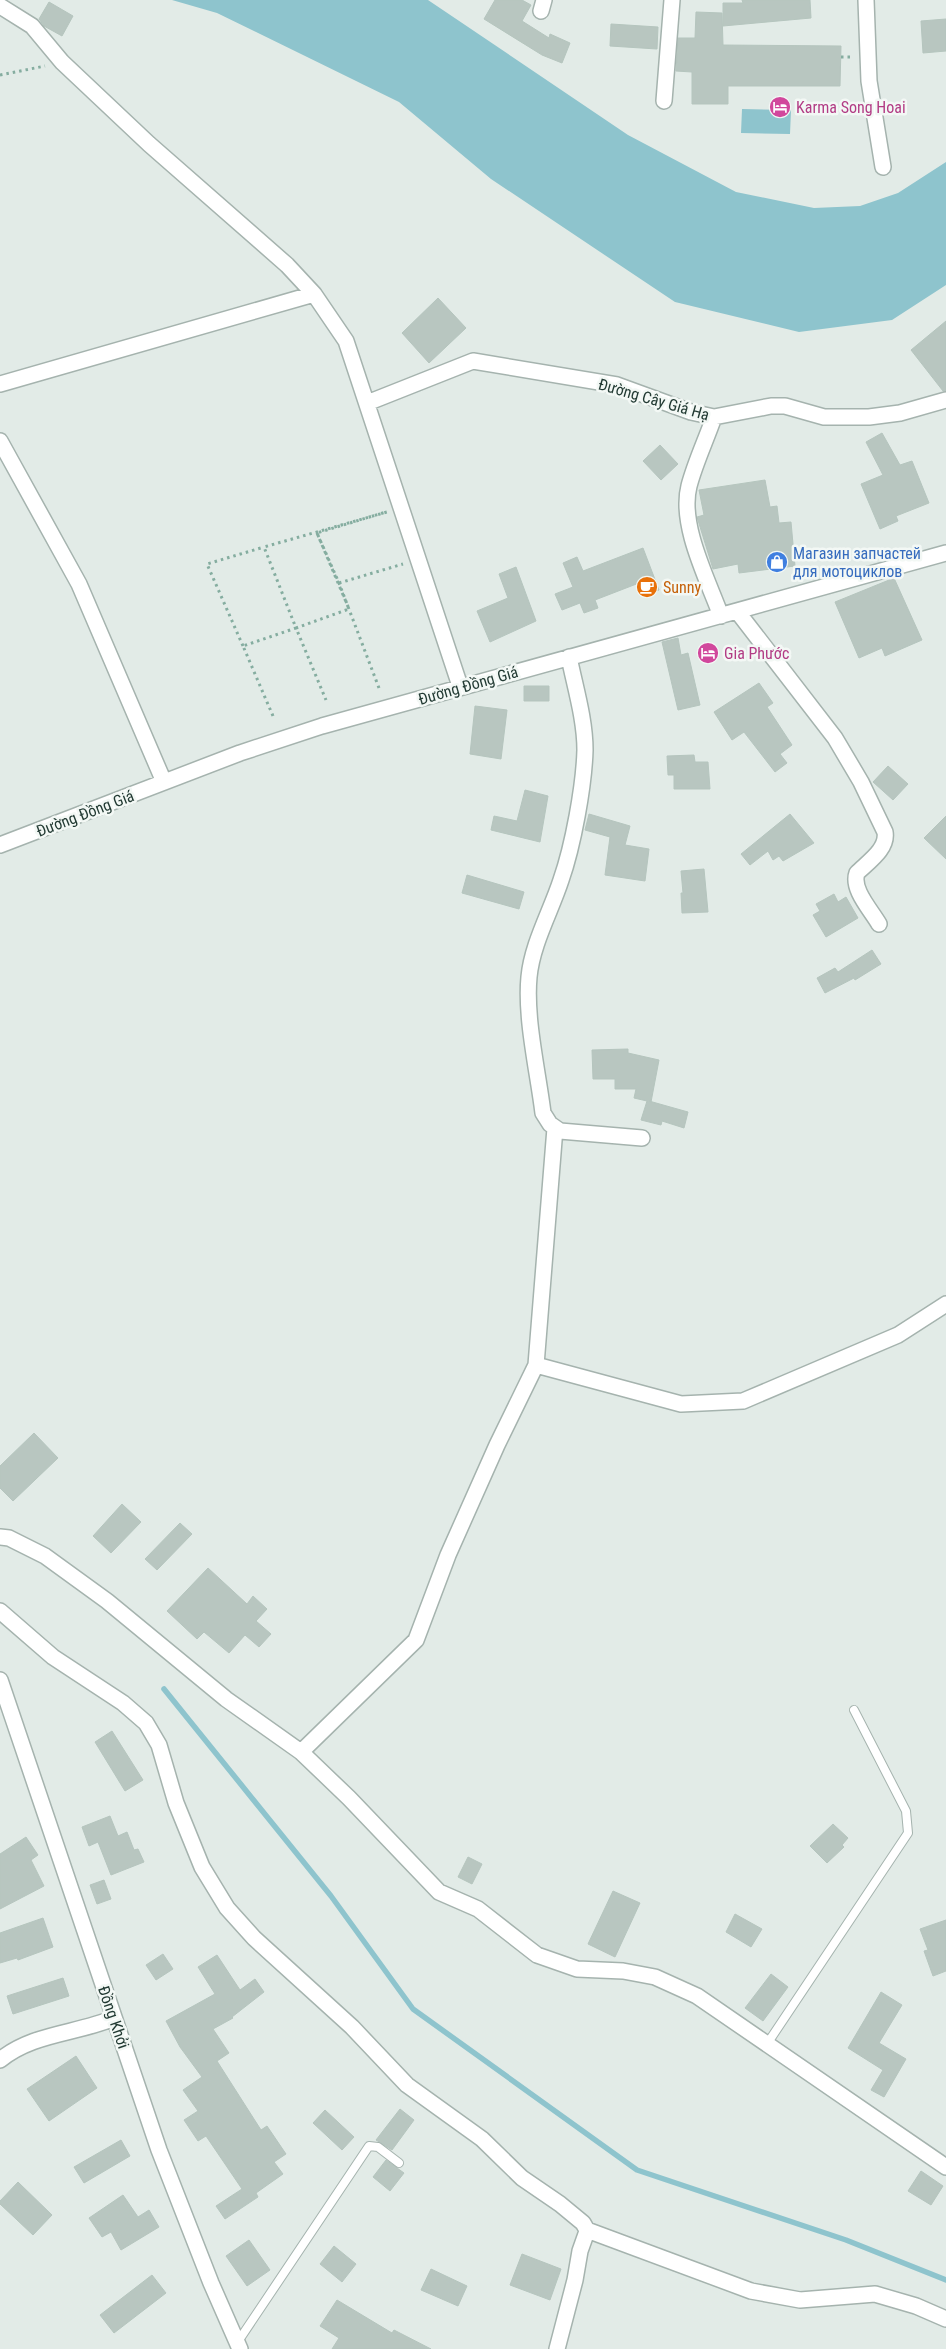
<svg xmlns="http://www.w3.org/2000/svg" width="946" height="2349" font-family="'Roboto Condensed',sans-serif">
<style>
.water{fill:#8ec4cd}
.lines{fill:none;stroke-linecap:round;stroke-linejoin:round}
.stream{stroke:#8ec4cd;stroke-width:5.5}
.building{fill:#b8c6c0;stroke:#b5c5be}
.service-casing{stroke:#a5b3ae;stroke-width:10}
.minor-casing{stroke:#a5b3ae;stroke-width:18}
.path{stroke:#85ada0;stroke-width:3;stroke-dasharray:2.5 4;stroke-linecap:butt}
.service{stroke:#fff;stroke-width:8}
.minor{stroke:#fff;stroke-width:15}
.labels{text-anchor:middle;stroke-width:5;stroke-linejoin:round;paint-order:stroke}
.hotel-label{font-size:16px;fill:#b23c85;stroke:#f3f8f5;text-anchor:start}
.street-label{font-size:16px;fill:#233b34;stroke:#f3f8f5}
.shop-label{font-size:16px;fill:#366cbe;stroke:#f3f8f5;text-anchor:start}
.food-label{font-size:16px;fill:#c56008;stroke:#f3f8f5;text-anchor:start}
</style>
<rect width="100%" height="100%" fill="#e2ebe7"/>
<path class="water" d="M172,0H428L628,135L736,192L814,208L860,206L898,193L946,162V285L892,320L799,332L675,302L491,179L399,102L217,13Z
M742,109L791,110L790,134L741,133Z"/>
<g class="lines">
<path class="stream" d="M164,1689L331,1896L413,2009L637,2170L846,2240L946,2280"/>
</g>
<path class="building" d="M495,0H522L531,5L522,21L549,38L550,34L570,43L562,63L542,55L484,19Z
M742,0H810L811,18L723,26V3H743Z
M49,2L73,16L62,36L44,26L39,19Z
M696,12L722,13L723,45L841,46L840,86H728V104H692V72L676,71L678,38H695Z
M946,19V51L923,53L921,21Z
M611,24L658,27L657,49L610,46Z
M438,298L466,328L429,363L402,333Z
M946,321V391H943L911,350Z
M882,433L900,465L912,461L929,503L896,516L898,521L880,529L861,484L883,475L866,442Z
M660,445L678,464L661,480L643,461Z
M765,480L770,507L777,506L779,523L791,522L795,566L739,573L738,564L713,569L697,517L704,515L699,490Z
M643,548L659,590L644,596L639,583L595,600L598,608L584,613L580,603L562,610L555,594L573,587L563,563L577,557L583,571Z
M516,567L536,621L490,642L477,611L508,598L499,574Z
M894,578L922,640L885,656L882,648L859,658L835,602Z
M678,638L681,655L688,653L700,705L678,710L662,642Z
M759,683L773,703L767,707L792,745L780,754L787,763L775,772L744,732L732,740L714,712Z
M524,686H549V701H524Z
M475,706L507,710L501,759L470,754Z
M694,755L695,762H708L710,789H674V775H668L667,756Z
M888,766L908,784L893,800L873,782Z
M525,790L548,796L540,842L491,830L494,816L517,821Z
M589,814L630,826L625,845L649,849L645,881L605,875L610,837L585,830Z
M790,814L814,843L783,861L779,856L773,860L768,851L750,865L741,854Z
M946,816V859L924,838Z
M704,869L708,912L682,913L681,893H683L681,871Z
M467,875L524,892L519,909L462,893Z
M834,894L838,902L846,897L858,918L826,937L813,915L820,911L816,904Z
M872,950L881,964L855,980L854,978L825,993L817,978L835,968L838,972Z
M628,1049V1053L659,1060L651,1102L649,1101L688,1112L684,1128L662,1121L661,1125L641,1120L647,1101L634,1098L636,1089H615V1079H593L592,1050Z
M34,1433L58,1458L13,1501L0,1488V1466Z
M122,1504L141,1522L111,1553L93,1536Z
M180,1523L192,1534L157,1570L145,1559Z
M208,1568L247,1604L253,1596L267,1609L256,1621L271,1634L259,1647L245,1635L229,1653L204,1632L197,1639L167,1611Z
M112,1731L143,1780L125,1791L95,1742Z
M110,1816L118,1836L127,1832L134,1850L138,1849L144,1862L111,1875L98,1842L89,1846L82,1827Z
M833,1824L848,1838L842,1845L844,1847L827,1863L810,1846Z
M26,1837L38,1855L31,1860L44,1886L0,1909V1854Z
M468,1857L482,1864L472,1884L458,1877Z
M104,1880L111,1899L97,1904L90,1885Z
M613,1891L640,1903L615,1957L588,1944Z
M735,1914L762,1929L751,1947L726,1932Z
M43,1918L53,1947L18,1960L17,1958L0,1963V1933Z
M946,1920V1971L933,1976L924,1951L928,1950L920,1929Z
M163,1954L173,1969L156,1980L146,1965Z
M217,1955L240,1990L255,1979L264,1992L232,2017L233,2018L213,2029L229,2053L217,2061L261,2130L267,2126L286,2154L274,2162L283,2174L256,2193L258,2197L225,2219L216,2206L242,2189L206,2136L198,2141L184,2120L198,2111L183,2090L202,2077L180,2047L166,2021L215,1994L198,1967Z
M771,1974L788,1987L763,2021L745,2008Z
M63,1978L69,1996L13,2014L7,1996Z
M881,1992L902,2005L879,2043L906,2059L884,2097L871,2090L883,2070L848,2048Z
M76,2056L97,2088L49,2121L27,2089Z
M400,2109L414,2120L392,2150L376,2140Z
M325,2110L354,2137L342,2150L313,2123Z
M121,2140L130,2156L84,2183L74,2167Z
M386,2160L404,2173L390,2191L373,2177Z
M921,2171L943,2186L931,2205L908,2191Z
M18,2182L52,2215L33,2235L0,2204V2201Z
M123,2195L138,2217L149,2210L159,2227L121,2250L111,2232L102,2237L89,2218Z
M249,2240L270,2270L247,2286L226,2256Z
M334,2246L356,2264L342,2282L320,2264Z
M522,2254L561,2269L550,2300L510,2285Z
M431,2269L467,2286L458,2306L421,2290Z
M152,2275L166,2293L114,2333L100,2315Z
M337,2300L392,2333L394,2330L431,2349H332L339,2338L320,2326Z"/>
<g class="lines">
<g class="service-casing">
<path id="service" d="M767,2044L908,1833L906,1811L854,1710
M237,2343L369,2146L378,2147L399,2163"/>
</g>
<g class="minor-casing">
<path id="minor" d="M866,0L869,81L883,167
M0,6L32,26L62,62L149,144L287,265L314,294L346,341L460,686
M541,11L544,0
M664,101L672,0
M0,384L314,294
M367,403L473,361L617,385L691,412L714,417L771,406H785L824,417H869L900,413L946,400
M714,417C706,440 695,463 689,486C679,525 708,580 721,616
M0,441L79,584L164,782
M737,611L835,738L861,782L885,832C888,849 868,862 857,873C851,889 871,910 879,924
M569,657C575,687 585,719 585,750C584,786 573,846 561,880C551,911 532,944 529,977C525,1018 538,1072 543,1113L550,1124L560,1131L642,1138
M0,845L240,753L322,726L946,553
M555,1128L536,1365L681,1404L743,1401L898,1335L946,1304
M0,1537L9,1538L45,1556L107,1601L226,1699L301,1752L349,1798L439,1892L478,1909L537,1955L577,1969L623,1971L655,1977L697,1996L946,2167
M0,1611L53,1657L123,1703L146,1723L159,1745L176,1803L202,1867L227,1908L254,1938L352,2027L407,2085L482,2139L522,2178L560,2204L583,2223L587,2230L586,2234L580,2251L575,2280L557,2349
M0,1680L159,2150L211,2283L240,2349
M301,1752L416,1640L448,1555L497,1445L536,1365
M0,2060C33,2033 76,2034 114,2018
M587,2230L751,2291L800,2300L875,2294L916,2306L946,2319"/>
</g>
<path class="path" d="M841,57H852
M0,75L45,66
M317,533L349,609L296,628L264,547L387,512
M339,583L403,564
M243,646L207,564L264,547
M379,688L339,583L317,533L386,512
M273,716L243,646L296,628L326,700"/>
<use href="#service" class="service"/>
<use href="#minor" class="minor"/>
</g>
<defs>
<g id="hotel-disc" transform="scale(1.125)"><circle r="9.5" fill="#d1479c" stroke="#f3f8f5"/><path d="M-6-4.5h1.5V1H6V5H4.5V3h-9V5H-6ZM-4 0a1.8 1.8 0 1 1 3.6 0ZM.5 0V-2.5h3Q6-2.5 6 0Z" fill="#fff"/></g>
<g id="shop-disc" transform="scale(1.125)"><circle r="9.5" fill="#3f7fe0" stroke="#f3f8f5"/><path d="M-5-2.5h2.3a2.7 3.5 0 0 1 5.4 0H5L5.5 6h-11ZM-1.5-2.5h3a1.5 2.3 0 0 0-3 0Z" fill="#fff"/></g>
<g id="cafe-disc" transform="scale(1.125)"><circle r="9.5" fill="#e8710a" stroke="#f3f8f5"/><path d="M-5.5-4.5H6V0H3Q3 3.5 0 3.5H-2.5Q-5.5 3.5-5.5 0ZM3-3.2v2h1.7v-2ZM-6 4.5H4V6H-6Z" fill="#fff"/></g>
</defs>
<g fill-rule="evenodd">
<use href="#hotel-disc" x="780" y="107"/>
<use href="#shop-disc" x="777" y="562"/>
<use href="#cafe-disc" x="647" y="587"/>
<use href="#hotel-disc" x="708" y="653"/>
</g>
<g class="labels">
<g class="hotel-label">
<text x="796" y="113">Karma Song Hoai</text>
<text x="724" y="659">Gia Phước</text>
</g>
<g class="street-label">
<text transform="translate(654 399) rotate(16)" y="6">Đường Cây Giá Hạ</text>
<text transform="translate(468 685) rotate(-16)" y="6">Đường Đồng Giá</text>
<text transform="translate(85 813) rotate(-21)" y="6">Đường Đồng Giá</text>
<text transform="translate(114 2017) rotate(71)" y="6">Đồng Khởi</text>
</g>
<g class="shop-label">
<text x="793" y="559">Магазин запчастей<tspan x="793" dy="18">для мотоциклов</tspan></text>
</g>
<g class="food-label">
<text x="663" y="593">Sunny</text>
</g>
</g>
</svg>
